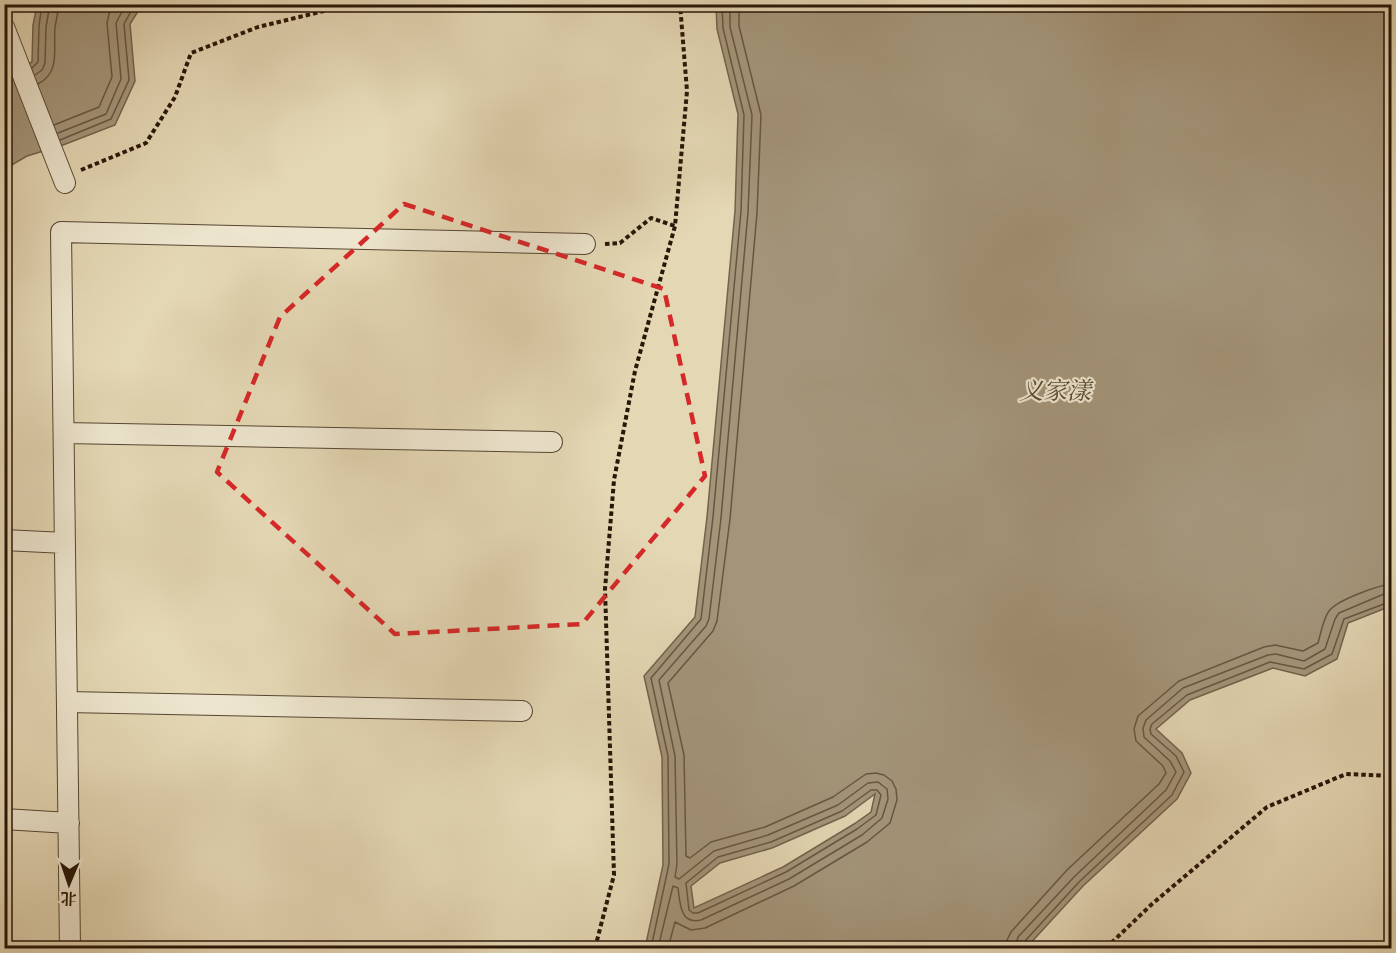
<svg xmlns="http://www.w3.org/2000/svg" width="1396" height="953" font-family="'Gentium Book Plus','Noto Serif SC',serif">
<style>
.water{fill:#a4957a;stroke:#72624c;stroke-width:1.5;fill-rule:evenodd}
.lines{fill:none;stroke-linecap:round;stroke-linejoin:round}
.shore{stroke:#665641;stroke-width:1.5}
.building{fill:#8a7a61;stroke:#281608;stroke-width:1.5}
.street-casing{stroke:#574633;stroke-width:22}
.path{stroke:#281608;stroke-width:4;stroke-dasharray:4.5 3;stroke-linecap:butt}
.street{stroke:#ede5ce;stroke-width:20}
.marked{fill:none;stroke:#d62828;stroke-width:4.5;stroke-dasharray:12 8;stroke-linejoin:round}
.labels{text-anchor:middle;stroke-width:4.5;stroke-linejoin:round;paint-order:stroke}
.water-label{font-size:24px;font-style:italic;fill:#5a4936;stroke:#ede5ce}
</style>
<rect width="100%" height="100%" fill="#e4d7b4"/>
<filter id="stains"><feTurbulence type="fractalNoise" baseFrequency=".00333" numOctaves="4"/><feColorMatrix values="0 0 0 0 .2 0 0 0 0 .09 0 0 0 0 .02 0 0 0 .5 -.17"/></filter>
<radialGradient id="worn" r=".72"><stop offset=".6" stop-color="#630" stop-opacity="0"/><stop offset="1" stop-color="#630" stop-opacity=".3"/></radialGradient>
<path class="water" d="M37,5H142L130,24L135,81L115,125L63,145L27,156L5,169V75L32,62L33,25Z
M716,5H1391V606L1348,623L1337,659L1305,676L1273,668L1190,700L1156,729L1182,753L1191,773L1177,799L1083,886L1026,948H645L663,865L662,757L644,676L695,617L707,517L735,211L738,114L717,29ZM875,794L871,812L854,824L783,867L694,908L691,886L720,863L772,848L845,816Z"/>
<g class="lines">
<path class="shore" d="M32,68L38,62L39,26L42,4
M35,75L42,70L45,63L46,27L50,4
M38,84C61,72 53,49 55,28C56,20 58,13 59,4
M54,125L99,107L112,77L107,23L109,14L115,4
M58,133L106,114L121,79L116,23L126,4
M60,140L111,119L129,80L124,24L135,4
M871,790H877L881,795L876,815L857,829L786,872L698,913H693L689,910L686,883L718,857L771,842L842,811Z
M651,948L669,864L668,756L651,678L701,619L713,517L741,211L744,115L723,28L722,4
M658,948L673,886L678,888C680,903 680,925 701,920L789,879L862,835L882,818L888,799L887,789L878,782L868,783L838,805L768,835L714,851L679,879L675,877L677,864L675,756L659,680L706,626L709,619L721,518L748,212L752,115L730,27V4
M668,948L675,922L691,930L705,928L794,886L867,842L890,823L897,800L896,789L892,781L884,775L876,773L866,774L833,797L765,827L711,842L690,858L686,856L684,755L668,683L713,631L717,621L730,519L757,213L761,115L739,26V4
M1006,948L1007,940L1011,932L1067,870L1159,784L1166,773L1163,766L1136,741L1134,729L1138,716L1179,681L1264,647L1275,645L1303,651L1318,643C1321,633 1323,619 1329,611C1337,600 1379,585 1392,584
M1015,948L1018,937L1074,877L1166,790L1176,772L1170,761L1144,737L1143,728L1146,720L1183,688L1268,655L1276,654L1304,661L1325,649L1335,619L1339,613L1384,594L1392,593
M1022,948L1024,942L1079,882L1172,795L1184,772L1176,756L1151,734L1150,729L1152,724L1187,695L1270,662L1304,669L1332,654L1344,619L1392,601"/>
</g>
<path class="building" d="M1386,924H1392V948H1387Z"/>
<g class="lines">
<g class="street-casing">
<path id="street" d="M4,27L65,183
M64,433L552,442
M4,540L65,543
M67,702L522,711
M4,819L69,823
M70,948L61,232L585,244"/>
</g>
<path class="path" d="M81,170L146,143L175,97L191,53L258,27L353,4
M605,244L620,243L651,218L675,226
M595,948L614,875L605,589L614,480L635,371L675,226L687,91L680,4
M1106,948L1152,904L1267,807L1346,774L1392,776"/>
<use href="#street" class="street"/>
</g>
<path class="marked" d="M404,204L664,289L705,476L582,624L395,634L217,472L280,317Z"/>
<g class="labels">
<g class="water-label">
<text x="1055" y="399">义家漾</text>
</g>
</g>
<rect width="1396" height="953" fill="none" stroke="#e4d7b4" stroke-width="24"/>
<rect x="6" y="6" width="1384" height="941" fill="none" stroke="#281608" stroke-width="3"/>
<rect x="12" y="12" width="1372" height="929" fill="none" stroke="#281608" stroke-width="1.5"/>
<g transform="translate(69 884) rotate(182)" stroke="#ede5ce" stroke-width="4.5" paint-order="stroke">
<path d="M0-4.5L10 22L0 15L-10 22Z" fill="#281608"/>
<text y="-9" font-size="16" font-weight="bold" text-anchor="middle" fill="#281608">北</text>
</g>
<rect width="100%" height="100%" filter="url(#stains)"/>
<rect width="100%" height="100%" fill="url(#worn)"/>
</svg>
